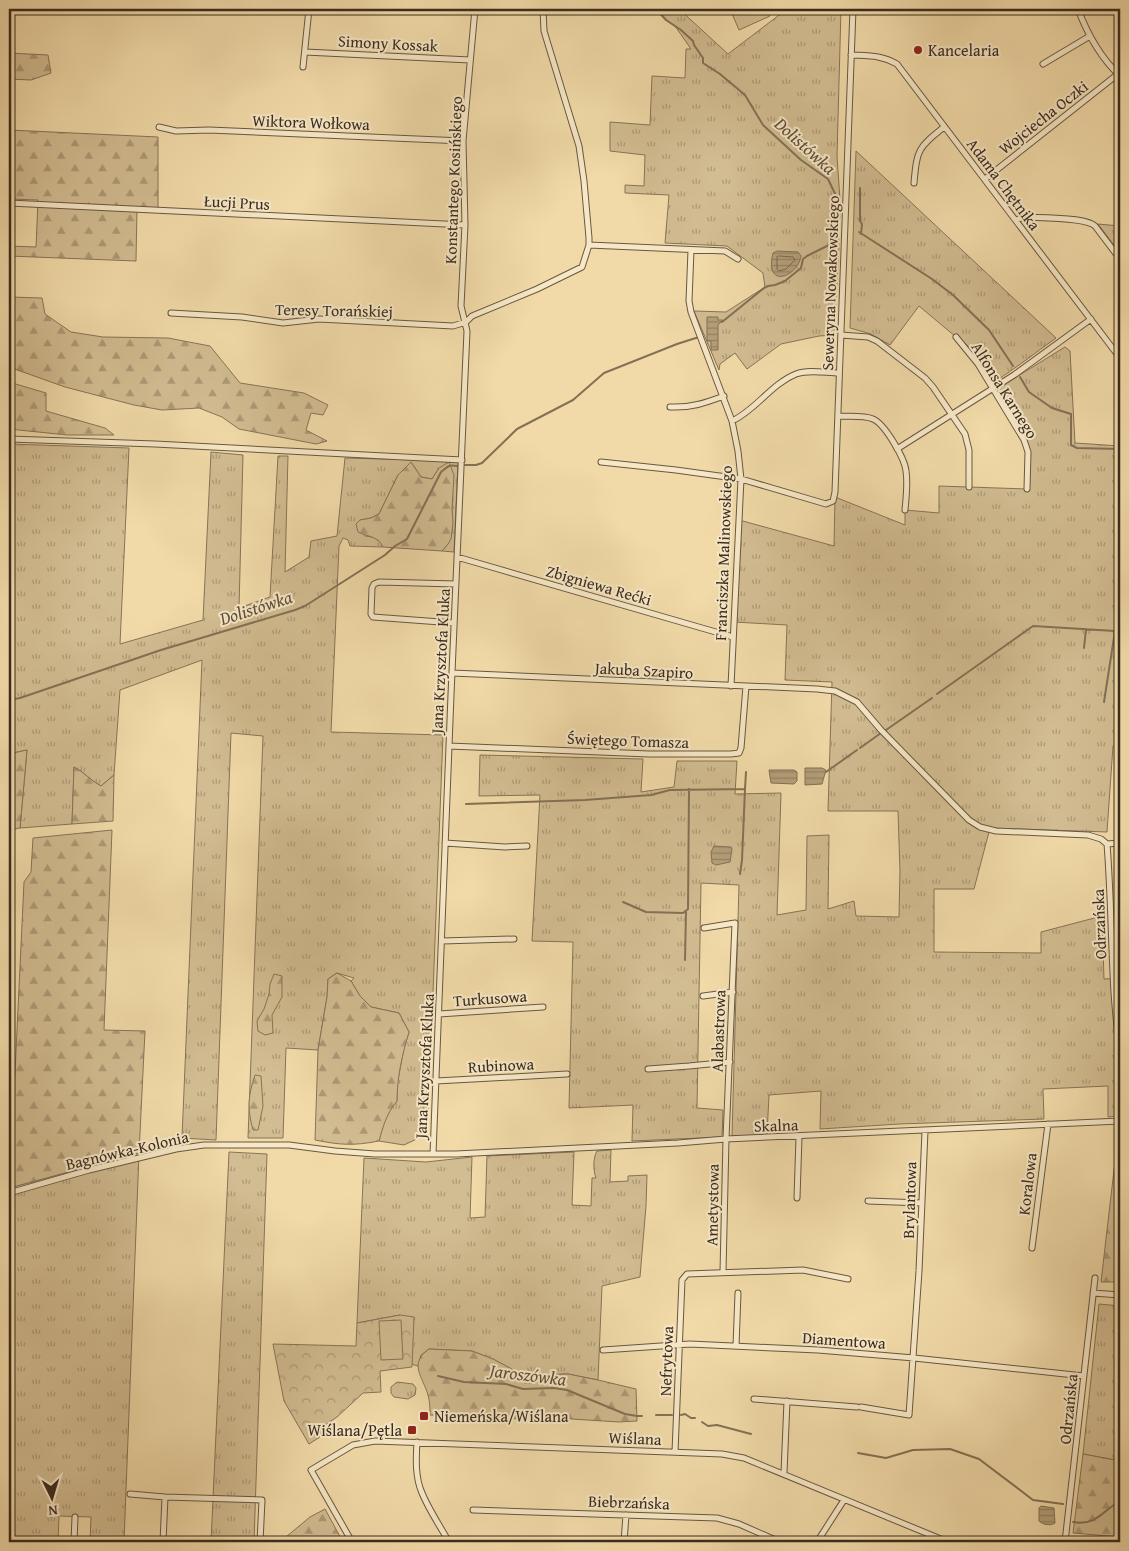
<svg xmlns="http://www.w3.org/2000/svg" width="1129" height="1551" font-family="'Gentium Book Plus',serif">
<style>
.grass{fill:url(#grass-tufts);stroke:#867458}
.forest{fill:url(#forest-firs);stroke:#867458}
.park{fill:url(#park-crowns);stroke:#867458}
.pitch{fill:#d2bc91;stroke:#867458}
.water{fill:url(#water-rules);stroke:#837155}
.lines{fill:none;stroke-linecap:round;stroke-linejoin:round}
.shore{stroke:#77664c;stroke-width:1}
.stream{stroke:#837155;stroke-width:2}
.minor-casing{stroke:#685841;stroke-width:7}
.minor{stroke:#f6e7c6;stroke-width:5}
.poi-dot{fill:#8f2418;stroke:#f6e7c6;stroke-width:2}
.labels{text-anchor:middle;stroke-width:4;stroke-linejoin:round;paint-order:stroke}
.street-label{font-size:16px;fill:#3b2c1f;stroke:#f6e7c6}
.poi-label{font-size:16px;fill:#3b2c1f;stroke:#f6e7c6;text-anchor:start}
.water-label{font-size:18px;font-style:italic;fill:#5f4e3a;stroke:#f6e7c6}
</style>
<defs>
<pattern id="grass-tufts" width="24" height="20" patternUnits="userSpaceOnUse" patternTransform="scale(1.25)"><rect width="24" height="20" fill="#d2bc91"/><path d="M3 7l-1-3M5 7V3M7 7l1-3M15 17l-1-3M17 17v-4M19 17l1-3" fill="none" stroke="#ac9976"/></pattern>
<pattern id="forest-firs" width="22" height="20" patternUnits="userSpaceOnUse" patternTransform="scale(1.25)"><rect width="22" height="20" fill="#d2bc91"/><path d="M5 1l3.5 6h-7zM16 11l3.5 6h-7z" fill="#ac9976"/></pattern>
<pattern id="park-crowns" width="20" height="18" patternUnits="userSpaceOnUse" patternTransform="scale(1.25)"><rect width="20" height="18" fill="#d2bc91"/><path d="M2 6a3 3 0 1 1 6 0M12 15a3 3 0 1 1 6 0" fill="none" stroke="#ac9976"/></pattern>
<pattern id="water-rules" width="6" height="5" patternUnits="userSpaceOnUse" patternTransform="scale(1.25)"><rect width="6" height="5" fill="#b39f79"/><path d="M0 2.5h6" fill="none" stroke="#938263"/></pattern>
</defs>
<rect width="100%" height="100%" fill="#f1daa8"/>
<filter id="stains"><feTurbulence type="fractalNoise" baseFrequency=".004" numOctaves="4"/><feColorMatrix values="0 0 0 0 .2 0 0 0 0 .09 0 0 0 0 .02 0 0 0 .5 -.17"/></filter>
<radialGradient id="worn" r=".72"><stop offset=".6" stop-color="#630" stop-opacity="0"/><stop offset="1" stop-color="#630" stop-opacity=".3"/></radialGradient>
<path class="grass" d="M656,9H679L728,54L787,9H841L837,156L840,200V217L838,222L839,247L834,335L819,336L781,344L747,369L735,353L720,364L719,370L694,311L726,312L765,287L763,273L727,246L665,243L669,195L625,193V185L644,186L645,155L610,151V122L650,125L652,76L685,78L686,49H691L675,26L666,20Z
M856,151L1056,338C1035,353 1015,369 994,382L978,356L964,342L956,337L919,306L890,345L871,334L850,328Z
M1098,224L1120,226V253Z
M1065,347L1070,351L1075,443L1120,446V748L1113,746L1107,832L990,828L974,889H934V952L1041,953V932L1102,916L1104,979L1120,978V1116L1108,1117V1086L1043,1089L1044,1119L899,1124L820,1129L821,1091L769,1095L767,1135L732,1136L739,885L701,883L697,1108L723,1110L722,1137L632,1141L633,1105L569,1108L573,942L532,941L540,795L479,796L480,755L643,759L641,792L674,787L677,761H737L735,794L781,793L777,915L806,910L807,836L829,835L828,909L854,901L856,916L899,917L900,871L898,811H828L832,682L785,680L787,625L734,622L739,520L834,546L835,497L905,525V510L939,513V486L1027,489L1028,452L1002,403L1004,399L997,389Z
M9,444L129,448L120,644L203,620L211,452L243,455L239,608L270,597L278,456H288L285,572L309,557L311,541L337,536L345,458L458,461L454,552L442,551C455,537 452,527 452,509C452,504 454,499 452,493C449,485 443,477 439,468L432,479L421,477L411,462L398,475L379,514L371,518L360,520L365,536C374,537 379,538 383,547L350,546L348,540L343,538L339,546L331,732L443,735L428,1121L421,1137L404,1145L379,1141L383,1125L390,1110L397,1101V1085L404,1048L409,1032L399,1013L371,1007L360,996L351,981L354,978L337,973L328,979L327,997L318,1050L286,1048L283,1138H248L263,736L231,733L216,1140L182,1138L202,660L120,690L114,775L101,786C91,781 84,772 74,767L72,824L20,828L27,750L13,753L9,751Z
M611,1150L610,1182L628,1181V1176L647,1175L646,1206L640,1277L602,1286L598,1380L568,1374L532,1375L519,1373L493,1359L472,1351L429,1349L421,1355L418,1366L411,1364L400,1315L357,1323L364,1158L426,1162L472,1157L470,1218L485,1217L487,1156L574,1152L572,1205L591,1206L592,1178H596C593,1170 593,1158 597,1151Z
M229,1152L267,1154L254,1542H211Z
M139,1153L124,1542H90L91,1517L59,1516L58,1542H9V1188Z
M1099,1304L1120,1306V1461L1083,1454Z
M397,1382L413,1384L416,1388L415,1395L408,1399L394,1397L391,1393V1387Z"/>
<path class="forest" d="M9,53L48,55L51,73L31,80L9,79Z
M9,130L158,137V210L137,209L136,261L9,256V246L36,247L38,200L9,199Z
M9,297L42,298L45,314L71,332L103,337L168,338L210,346L240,383L304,393L328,405L323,415L311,413L306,430L327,441L316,444L239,429L222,417L199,408L162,410L134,405L65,387L9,367Z
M9,382L46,393V411L105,428L114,435H67L9,429Z
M411,462L421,477L432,479L439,468L449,462L454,475L452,509L453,523L451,539L448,544L442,551L383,547C378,536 368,537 358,532L356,524L360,520L371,518L379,514L398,475Z
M27,750L20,828L9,830V751L13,753Z
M74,767C84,772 91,781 101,786L114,775L113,821L72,824Z
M112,830L104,1030L145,1031L139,1153L13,1187L10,1179L24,882L31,872L33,838Z
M337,973L351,981L360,996L371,1007L399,1013L409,1032C402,1055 397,1078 397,1101C387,1113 383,1126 379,1141C353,1146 340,1145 315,1140L318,1050L327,997L328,979Z
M274,974L282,976V997L272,1015L273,1033L265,1035L258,1031L257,1021L264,1009L269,994L270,984Z
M255,1075L261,1076L263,1106L258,1130H253C247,1108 248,1096 255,1075Z
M1119,1127L1120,1282H1101Z
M429,1349L472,1351L493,1359L519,1373L532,1375L568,1374L598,1380L636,1389L637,1421L619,1422L524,1416L523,1419L430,1415C430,1408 430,1402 428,1395C423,1377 408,1364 429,1349Z
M1083,1454L1120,1461V1537L1073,1533Z
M325,1509L343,1542H280L310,1517Z"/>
<path class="park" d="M400,1315L414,1317L412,1367L380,1371L381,1392L363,1393L337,1417L319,1429L323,1435L309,1444L284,1401L273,1344L356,1346L357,1323Z"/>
<path class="pitch" d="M730,9H767L770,16L739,30Z
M401,1320L403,1359L381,1360L379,1321Z"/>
<path class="water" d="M777,251L798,252L801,256C798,277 764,290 773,253Z
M707,317H718V320H723L718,325V350H711V341H707Z
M805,768H822L826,770L822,784L805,785Z
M769,770H794L797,772V781L794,784L771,783Z
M714,846L731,847L732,849L730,862L716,865L712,863L711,852Z
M1041,1506L1054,1508L1055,1523C1051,1526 1043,1525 1039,1521V1508Z"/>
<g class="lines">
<path class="shore" d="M779,256L793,257L795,260L786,269L779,271L777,269V257Z"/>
<path class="stream" d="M656,9L666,20L681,30L693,41L694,45L703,58V63L720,74L745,95L763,125L801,160L828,179L838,200V231L833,243L807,256L803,259L801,268L785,281L775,285L768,286L764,288L722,322
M860,188V221L862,224L861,234
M859,232L932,279L953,295L989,330L1013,366
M1020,377L1029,392L1052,408L1071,414V445L1077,448L1120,449
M465,465H476L482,463L517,429L573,400L604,373L677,344L699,337
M1084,648L1086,629
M937,694L1033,626L1115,631L1120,590
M9,700L20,698L161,650L295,610L305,606L385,555L395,546L407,539L441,472C448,467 448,464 457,466
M1104,702L1115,631
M886,730L932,698
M860,748L881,733
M826,772L857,750
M466,804L585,800L651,795L670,790L745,789L746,772
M740,874L742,860L745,789
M623,902L646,912L683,913L688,909L689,789
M685,960L686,912
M438,1376L464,1382L506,1384L523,1389L554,1388L567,1390L625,1414L637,1416H642
M656,1415H672
M681,1415L685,1414L691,1418H695
M702,1422L708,1426L717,1425L751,1434
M858,1453L886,1458L913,1450L950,1449L979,1459L1033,1500L1063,1504
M1073,1522C1097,1526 1102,1511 1120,1501"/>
<g class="minor-casing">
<path id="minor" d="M1078,9C1087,33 1101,58 1120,76
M305,52L470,60
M851,55C869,56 881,55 897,64L1120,358
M1043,64L1090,36
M303,67L309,9
M159,127L176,131L209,130L463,141
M985,179L1118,74
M914,183C917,149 918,148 944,127
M9,203L465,225
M1016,220L1024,217C1039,218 1086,217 1095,226L1120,259
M589,245L725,251L738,259
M691,250L689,301L691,312L732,421L738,451L741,479L731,686
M171,313L242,317L283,323L319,319L453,326L466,322L472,316L537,289L582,267L589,245V238L584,181L579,146L544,31L543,9
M841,335L868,337L877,341L925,378L933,387L965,434L969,450V487
M956,337L978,364L1024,440L1028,452L1027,489
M670,407C691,408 705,403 724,396
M838,416C849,417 863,415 873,419C885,424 905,459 906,471C908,484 906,498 905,510
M732,421C756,410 771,384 796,374C809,369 826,373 839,373
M9,439L155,444L462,460
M897,449L1014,375L1091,319
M601,462L676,470L741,479L826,504L833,501L835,492L853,9
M457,557L733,637
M454,623L373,617L371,614L372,588L374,584L379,582L456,584
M452,673L817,689L835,691L857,702L881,730L969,820L980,827L996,831L1088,835L1101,839L1107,844
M449,746L649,754H731L739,753L741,748L746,686
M445,843L505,847L527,846
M1107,844C1111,894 1111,943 1114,992C1117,1036 1124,1078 1117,1121
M1107,844L1120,843
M704,928L735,923L726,1139L723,1272
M442,941L514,939
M703,996L733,992
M439,1014L543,1007
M648,1069L689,1066L730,1062
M436,1081L567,1074
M433,1154L451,695L467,331L461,306L465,225L463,141L475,9
M9,1193L89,1170L176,1149L204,1145H289L335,1151L375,1154H456L678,1143L726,1139L1120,1121
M797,1198L799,1137
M868,1201L922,1203
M1032,1248L1048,1124
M1093,1293L1120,1295
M736,1346L738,1293
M603,1350L690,1344L818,1350L914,1358L1084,1376
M754,1399L857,1407
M861,1407L909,1415L919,1271L925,1131
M417,1442C416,1459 415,1477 422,1493C429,1510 440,1526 449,1542
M675,1452L682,1280L687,1274L803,1270L848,1279
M784,1473L787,1401
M130,1494L165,1497L262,1500L260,1542
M473,1510L717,1518L739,1524L780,1542
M74,1542L75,1517
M163,1542L165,1497
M352,1542L311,1470L353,1445L375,1441L722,1454L744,1458L948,1542
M624,1542L626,1515
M817,1542L844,1500
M1065,1542L1095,1278"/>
</g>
<use href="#minor" class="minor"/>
</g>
<g class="poi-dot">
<circle cx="918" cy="50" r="5"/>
<rect x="419" y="1411" width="10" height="10" rx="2.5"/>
<rect x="407" y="1425" width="10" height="10" rx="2.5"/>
</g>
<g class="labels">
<g class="street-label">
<text transform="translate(388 43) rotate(3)" y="6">Simony Kossak</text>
<text transform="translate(1043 117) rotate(-38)" y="6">Wojciecha Oczki</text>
<text transform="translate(311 122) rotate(2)" y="6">Wiktora Wołkowa</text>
<text transform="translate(453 180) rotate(-88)" y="6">Konstantego Kosińskiego</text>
<text transform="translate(1004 184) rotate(53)" y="6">Adama Chętnika</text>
<text transform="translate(237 202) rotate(3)" y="6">Łucji Prus</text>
<text transform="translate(830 283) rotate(-88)" y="6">Seweryna Nowakowskiego</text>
<text transform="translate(334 310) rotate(1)" y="6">Teresy Torańskiej</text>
<text transform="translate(1005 390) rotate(58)" y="6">Alfonsa Karnego</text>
<text transform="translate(723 553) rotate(-88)" y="6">Franciszka Malinowskiego</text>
<text transform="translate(599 585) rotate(16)" y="6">Zbigniewa Rećki</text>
<text transform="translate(440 661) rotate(-87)" y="6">Jana Krzysztofa Kluka</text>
<text transform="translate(644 670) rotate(3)" y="6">Jakuba Szapiro</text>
<text transform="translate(628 740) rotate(2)" y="6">Świętego Tomasza</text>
<text transform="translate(1099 924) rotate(-92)" y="6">Odrzańska</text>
<text transform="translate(490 998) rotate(-4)" y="6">Turkusowa</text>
<text transform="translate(718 1031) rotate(-88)" y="6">Alabastrowa</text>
<text transform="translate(501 1065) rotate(-3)" y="6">Rubinowa</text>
<text transform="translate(424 1066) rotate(-87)" y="6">Jana Krzysztofa Kluka</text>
<text transform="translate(776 1125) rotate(-2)" y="6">Skalna</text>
<text transform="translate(127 1150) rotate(-13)" y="6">Bagnówka-Kolonia</text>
<text transform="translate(1027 1184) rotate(-83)" y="6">Koralowa</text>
<text transform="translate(909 1200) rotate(-88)" y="6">Brylantowa</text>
<text transform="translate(712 1205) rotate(-89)" y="6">Ametystowa</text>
<text transform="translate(844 1340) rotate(4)" y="6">Diamentowa</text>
<text transform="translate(666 1361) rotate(-88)" y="6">Nefrytowa</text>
<text transform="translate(1068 1409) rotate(-84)" y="6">Odrzańska</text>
<text transform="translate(635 1438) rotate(2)" y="6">Wiślana</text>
<text transform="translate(629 1502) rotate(2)" y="6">Biebrzańska</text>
</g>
<g class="poi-label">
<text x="928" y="56">Kancelaria</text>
<text x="434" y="1422">Niemeńska/Wiślana</text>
<text x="402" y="1436" text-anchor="end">Wiślana/Pętla</text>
</g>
<g class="water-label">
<text transform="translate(805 146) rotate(42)" y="6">Dolistówka</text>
<text transform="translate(256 608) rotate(-18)" y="6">Dolistówka</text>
<text transform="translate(528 1375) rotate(7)" y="6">Jaroszówka</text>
</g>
</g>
<rect width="1129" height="1551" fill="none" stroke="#f1daa8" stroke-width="30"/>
<rect x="10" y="10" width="1109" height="1531" fill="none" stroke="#3b2c1f" stroke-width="2.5"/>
<rect x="15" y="15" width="1099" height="1521" fill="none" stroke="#3b2c1f"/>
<g transform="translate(52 1498) rotate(175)" stroke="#f6e7c6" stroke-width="4" paint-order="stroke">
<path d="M0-4L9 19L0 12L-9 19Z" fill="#3b2c1f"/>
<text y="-8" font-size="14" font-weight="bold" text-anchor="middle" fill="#3b2c1f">N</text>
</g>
<rect width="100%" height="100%" filter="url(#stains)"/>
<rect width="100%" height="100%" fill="url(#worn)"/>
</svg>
